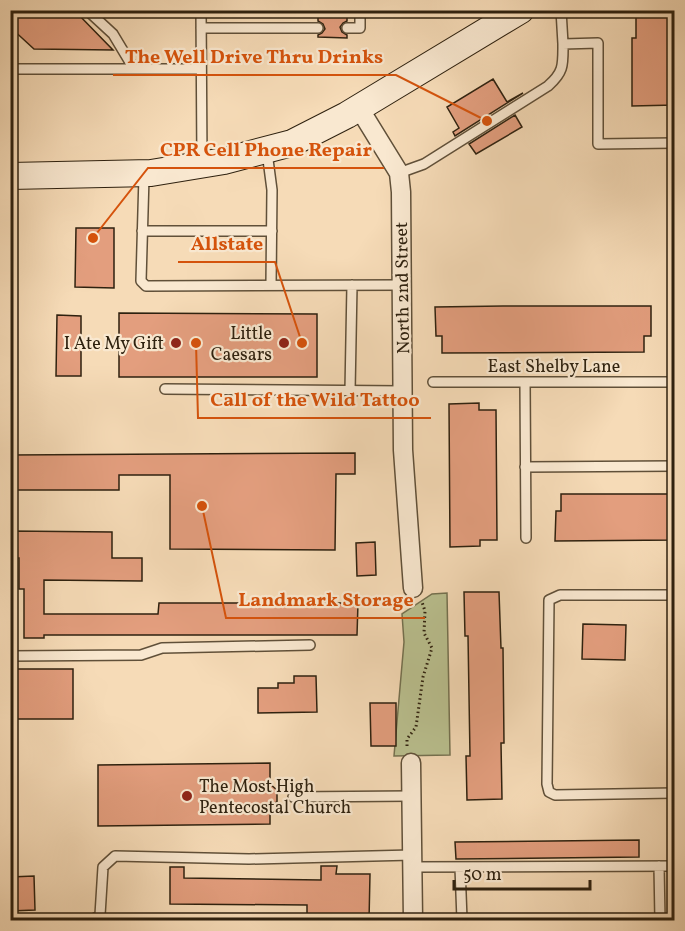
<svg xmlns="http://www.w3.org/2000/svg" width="685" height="931" font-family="Vollkorn,serif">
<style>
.green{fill:#bac190;stroke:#747150;stroke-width:1.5}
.building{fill:#e39e7e;stroke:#2e210f;stroke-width:1.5}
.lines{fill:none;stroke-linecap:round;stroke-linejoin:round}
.service-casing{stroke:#605039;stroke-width:12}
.minor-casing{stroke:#605039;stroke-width:21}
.secondary-casing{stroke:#2e210f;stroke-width:28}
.path{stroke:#2e210f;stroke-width:3;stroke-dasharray:1.5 3;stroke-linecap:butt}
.service{stroke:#f9e8d0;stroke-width:9}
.minor{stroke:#f9e8d0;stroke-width:18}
.secondary{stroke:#f9e8d0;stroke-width:26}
.poi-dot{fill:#8f2418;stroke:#f9e8d0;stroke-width:2}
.labels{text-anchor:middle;stroke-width:4.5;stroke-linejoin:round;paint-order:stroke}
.street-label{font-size:18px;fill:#2e210f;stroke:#f9e8d0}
.poi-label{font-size:18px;fill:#2e210f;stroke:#f9e8d0;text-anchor:end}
.leader{fill:none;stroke:#d5530c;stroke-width:2}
.callout-dot{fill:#d5530c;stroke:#f9e8d0;stroke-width:2}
.callout-label{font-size:20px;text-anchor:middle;font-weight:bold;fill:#d5530c;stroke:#f9e8d0;stroke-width:4.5;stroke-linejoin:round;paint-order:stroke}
</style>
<rect width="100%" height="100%" fill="#f6dbb7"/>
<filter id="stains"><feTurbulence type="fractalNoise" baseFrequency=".00333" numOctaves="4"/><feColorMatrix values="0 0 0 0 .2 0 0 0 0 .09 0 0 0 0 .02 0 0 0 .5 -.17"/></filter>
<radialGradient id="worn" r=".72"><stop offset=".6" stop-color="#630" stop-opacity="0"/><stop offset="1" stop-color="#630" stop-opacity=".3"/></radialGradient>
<path class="green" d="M447,593L450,755L394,756L404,642L402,614L432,594Z"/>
<path class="building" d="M10,10H74L113,50L34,49L10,27Z
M318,10H347V21L343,23L340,27L342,32L347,35V38L318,37V35L322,33L325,29L323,24L318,21Z
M659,10H675V105L632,106V38H636V16H659Z
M493,79L507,102L523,93L455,136L453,132L459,128L447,107Z
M515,115L522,127L476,154L469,144Z
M76,228H114V288L75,287Z
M503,306H651V336H644V352L442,353V336H436L435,307Z
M119,313L317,314V377H119Z
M57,315L81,316V376H56Z
M479,403V410H496L497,540H480V546L450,547L449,404Z
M355,453V474H336L335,550L170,549V475H119V490H10V455Z
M561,494H675V540L555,541L556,511H561Z
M10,531L112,532V558H142V581L44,580V614H158L159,603H358L357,635H44V638H24V589H19V558H10Z
M375,542L376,575L357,576L356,543Z
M464,592H499L501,648H503L504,743H501L502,799L467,800L466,756H470L468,636H465Z
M583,624L626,625L625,660L582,659Z
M10,669H73V719H10Z
M294,676H316L317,712L258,713V688H278V683H294Z
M370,703H396V746H371Z
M270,763V784L277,790V802L270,805V824L98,826V765Z
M639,840V857L456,859L455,842Z
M321,866H337L336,874H370L369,921H307V905L170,904V867H184V878L321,880Z
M34,876L35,910L10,911V877Z"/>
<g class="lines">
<g class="service-casing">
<path id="service" d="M87,10L113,34L134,69
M201,10L202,163
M561,10L563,44L598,43V144L674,143
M201,28H318
M347,28H360V10
M10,69H201
M267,152L272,190L271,285
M399,173L424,164L548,86C564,72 563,65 563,44
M144,176L141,281L146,286L402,285
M142,231H272
M433,382H674
M525,382L526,538
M165,389L403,391
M350,391L352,285
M525,467L674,466
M674,595H560L549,600L547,784L549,792L555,795L674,793
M10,656L141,655L162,648L310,645
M293,797L411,796
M659,866L660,920
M412,867L674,866
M460,867L462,920
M92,920L100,915L103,867L115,856L249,859L412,855"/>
</g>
<g class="minor-casing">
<path id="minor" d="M359,108L399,173L401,192L403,450L413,588
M411,763L413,920"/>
</g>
<g class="secondary-casing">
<path id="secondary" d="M10,176L151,173L224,161L292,143L347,115L521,10"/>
</g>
<path class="path" d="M407,746V739L416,727L423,677L432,648L424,633L425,611L422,602"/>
<use href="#service" class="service"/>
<use href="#minor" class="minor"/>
<use href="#secondary" class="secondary"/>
</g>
<g class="poi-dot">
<circle cx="176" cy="343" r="6"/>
<circle cx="284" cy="343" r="6"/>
<circle cx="187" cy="796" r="6"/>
</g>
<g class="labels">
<g class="street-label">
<text transform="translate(402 288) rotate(-91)" y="6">North 2nd Street</text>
<text x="554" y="372">East Shelby Lane</text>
</g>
<g class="poi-label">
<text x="272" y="339">Little<tspan x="272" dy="21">Caesars</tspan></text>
<text x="164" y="349">I Ate My Gift</text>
<text x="199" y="792" text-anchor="start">The Most High<tspan x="199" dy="21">Pentecostal Church</tspan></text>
</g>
</g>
<path class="leader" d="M487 121L396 75H113M93 238L148 168H384M302 343L275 262H178M196 343L198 418H431M202 506L226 618H425"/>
<g class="callout-dot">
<circle cx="487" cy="121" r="6"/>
<circle cx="93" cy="238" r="6"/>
<circle cx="302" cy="343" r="6"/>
<circle cx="196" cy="343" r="6"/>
<circle cx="202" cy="506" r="6"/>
</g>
<g class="callout-label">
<text x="254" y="63">The Well Drive Thru Drinks</text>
<text x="266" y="156">CPR Cell Phone Repair</text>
<text x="227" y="250">Allstate</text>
<text x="315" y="406">Call of the Wild Tattoo</text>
<text x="326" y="606">Landmark Storage</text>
</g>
<rect width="685" height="931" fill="none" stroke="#f6dbb7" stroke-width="36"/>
<rect x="12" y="12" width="661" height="907" fill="none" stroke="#2e210f" stroke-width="3"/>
<rect x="18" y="18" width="649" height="895" fill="none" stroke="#2e210f" stroke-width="1.5"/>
<path d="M454 880v9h136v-9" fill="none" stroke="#2e210f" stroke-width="3"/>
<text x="463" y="880" font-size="18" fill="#2e210f" stroke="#f9e8d0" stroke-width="4.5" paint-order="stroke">50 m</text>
<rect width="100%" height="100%" filter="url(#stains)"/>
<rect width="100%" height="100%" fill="url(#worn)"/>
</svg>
